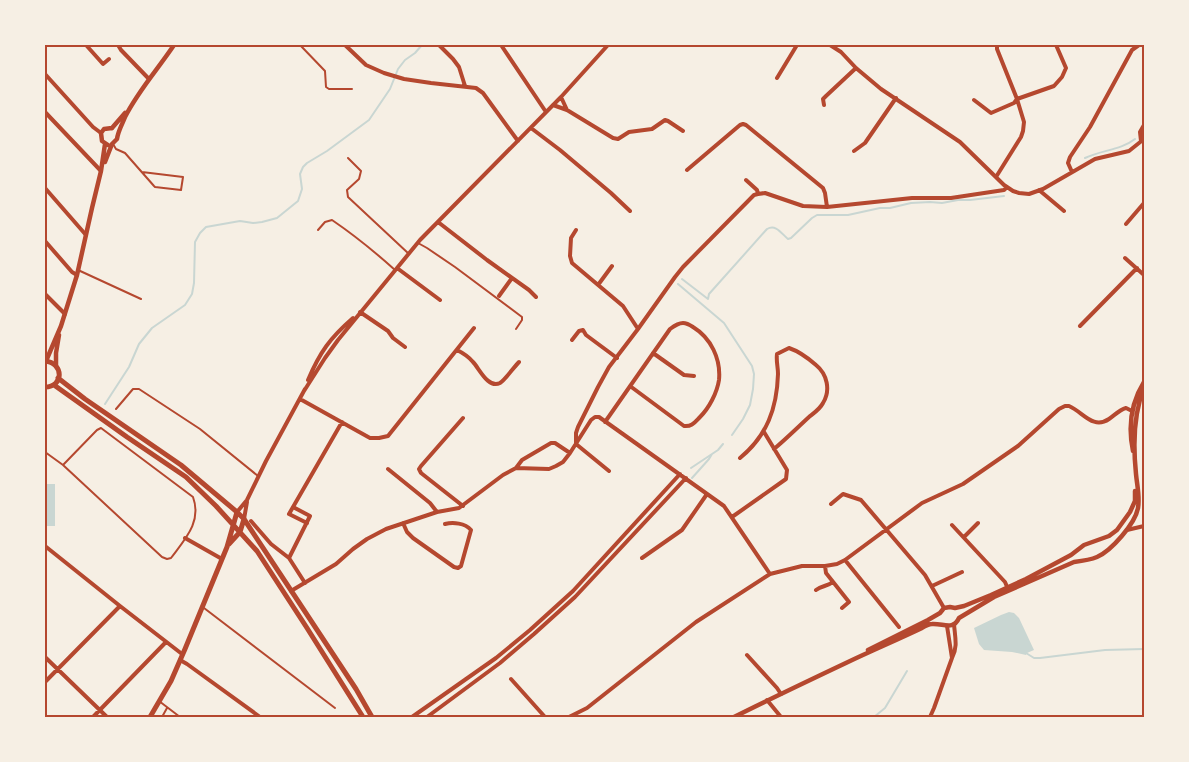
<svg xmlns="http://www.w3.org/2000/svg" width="1189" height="762" font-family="Jost,sans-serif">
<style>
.water{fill:#c9d6d2}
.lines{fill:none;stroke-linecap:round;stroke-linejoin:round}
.stream{stroke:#c9d6d2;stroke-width:2}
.service{stroke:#b5482f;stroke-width:2}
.minor{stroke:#b5482f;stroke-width:4}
.tertiary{stroke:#b5482f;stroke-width:4.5}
.secondary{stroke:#b5482f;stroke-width:5}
.neatline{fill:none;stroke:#b5482f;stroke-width:2}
</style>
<rect width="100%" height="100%" fill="#f6efe4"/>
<path class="water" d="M45,484H55V526H45Z
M1009,612L1014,613L1019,618L1034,650L1027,653L1026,655L1012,652L984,650L979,644L974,628L1001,615Z"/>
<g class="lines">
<path class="stream" d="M1085,158C1102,150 1121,150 1135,139
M682,279L708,299L709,294L767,229C776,224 781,233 788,239L791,238L812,218L817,215H848L880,208H890L911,203L930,202L942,203L958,200H970L1004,196
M678,284L724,323L752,366L754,374L753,389L750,405L743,419L732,435
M105,404L129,367L139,344L152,328L185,305L192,294L194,283L195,242L200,233L206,227L240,221L253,223L262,222L277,218L298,201L302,189L300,174L303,167L307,163L327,151L369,120L390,89L398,69L405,60L415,53L422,45
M691,468L718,450L723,444
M692,478L709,459L712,454
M1026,653L1034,658H1040L1105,650L1144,649
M874,717L885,708L907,671"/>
<path class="service" d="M300,45L325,71L326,87L329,89H352
M113,144L116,149L125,153L154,186L155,187L181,190L183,177L142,172
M348,158L361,171L359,179L347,190L348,197L409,254
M318,230L325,222L332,220C354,235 375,252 395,270
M418,243L427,248L455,267L522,317V320L516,329
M78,270L141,299
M116,409L133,389H139L200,429L258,476
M101,428L193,497C202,522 185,539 171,558L167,559L162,557L63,465L97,430Z
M45,452L63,465
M204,608L335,708
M159,701L180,717
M162,717L167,708"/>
<path class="minor" d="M86,45L103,64L109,59
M118,45L121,50L149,79
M345,45L366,65L384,73L404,79L431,83L476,88L483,93L518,141
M439,45L453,59L459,67L465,86
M501,45L546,112
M830,45L841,52L856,68L881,89L960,142L1004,185L1013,191L1019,193L1029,194L1043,189L1095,159L1129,151L1144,139
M45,74L93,127L101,133
M777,78L797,45
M974,100L991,113L1014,103L1017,99L1054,86L1062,77L1066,68L1056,45
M553,105L567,110L561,97
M824,105L823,99L826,96L856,68
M567,110L613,138L618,139L629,132L652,129L665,120L668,121L683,131
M45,112L101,171
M531,128L560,150L611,193L630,211
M1141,141L1140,132L1144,125
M854,151L865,143L896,98
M687,170L740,125L743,124L746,125L823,188L825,193L827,207
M1072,172L1068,163L1070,157L1090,127L1132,50L1139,45
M996,177L1021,137L1023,131L1024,122L1017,99L997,49V45
M746,180L757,190L758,194
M45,188L86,235
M1039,190L1064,211
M438,222L487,260L529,290L536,297
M1126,224L1144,203
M576,230L571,238L570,256L572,263L623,306L638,329
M45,241L72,272L77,275
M1125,258L1144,275
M397,268L440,300
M598,285L612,266
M45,294L65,314
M499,296L512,278
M360,312L388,331L393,338L405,347
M1080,326L1137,268
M572,340L579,331L583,330L586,335L617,358
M457,350C463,353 469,357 473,362C479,368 488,389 500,383C505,380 514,367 519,362
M653,353L684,375L694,376
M308,380C320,352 330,338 353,318
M304,391L325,358L338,340L420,240L561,97L608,45
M300,399L370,438H379L388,436L474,328
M605,422L670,329C674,326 678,323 683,323C687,323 690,325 693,327C711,338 721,359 719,380C717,393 709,408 700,417C695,422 692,427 684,426L630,386
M576,444V433L578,427L598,387L609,367L638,329L675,277L683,267L754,195L758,194L765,193L803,206L827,207L912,198H951L1004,190L1007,187
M576,444L609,471
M740,458C767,436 777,408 778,374C778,367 776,361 777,354L789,348C798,351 808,358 816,365C827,374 831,390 823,403C820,409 814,413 809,417C797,428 786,439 774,449
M516,468L522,460L551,443H555L570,453
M388,469L430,503L437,512
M831,504L843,494L861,500L925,575L944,608
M463,506L421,473L419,469L421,466L463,418
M293,507L310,516L289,558L305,583
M237,512L247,500L266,461L305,389
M732,517L786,479L787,470L764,432
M244,519L247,502
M251,521L271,544L289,558
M307,523L289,514L342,422
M403,523L407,532L413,538L454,567L458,568L461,566L471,530C465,523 453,522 445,524
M952,525L1005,582L1008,589
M1127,530L1144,526
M964,537L978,523
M185,538L222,559
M45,546L120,606L182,654
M642,558L682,530L707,494
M845,560L899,627
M825,566L826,573L849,602L842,608
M932,586L962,572
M816,590C821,586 828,586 833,582
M291,591L336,564L353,549L367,539L386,529L437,512L459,508L503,475L516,468L549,469L556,466L563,462L570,453L591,420L595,417H599L724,506L770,574
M947,626L952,658
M747,655L777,688L781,694
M45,657L107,717
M180,660L187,664L260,717
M511,679L545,717
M45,682L120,606
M767,700L781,717
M93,717L166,642
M412,717L496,658L530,630L573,591L680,474
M427,717L500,663L534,634L575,597L686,478
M569,717L587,708L696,622L770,574L802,566H825L837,564L845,560L922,503L963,484L1018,446L1059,409L1065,406H1069C1083,412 1093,430 1109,419C1115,415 1119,410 1126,408L1132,411
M930,717L934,708L952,658C958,647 955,637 954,624"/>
<path class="tertiary" d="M112,128L125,113
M108,145L102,141L101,133L104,129L112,128
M105,162L112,144L117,139C118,131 122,125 125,117C138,91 158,69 174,45
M46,361L61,326L77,275L92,208L101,171L105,144
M56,366V353L59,335
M1133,451C1128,427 1131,403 1144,382
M868,650L928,620L940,613L944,608L950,607L955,608L964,606L991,595L1026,579L1071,555L1084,545L1109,536L1117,530L1130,512L1135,501V491
M734,717C772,698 810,680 848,662C873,650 897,640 922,628C925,626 929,624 932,624C943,623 953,631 959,618L994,597L1074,562C1082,561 1090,560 1097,557C1111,551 1135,524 1138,508C1140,497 1137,485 1136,474C1133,445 1133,415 1144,388"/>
<path class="secondary" d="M45,361C64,363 64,387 45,387
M58,378L85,399L181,465L237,512L244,519L356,689L372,717
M54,385L127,437L186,477L216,506L257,551L307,628L363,717
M229,544L240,532L244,519
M150,717L171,681L185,649L227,547L237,512"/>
</g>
<rect width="1189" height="762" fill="none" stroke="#f6efe4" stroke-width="92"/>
<rect x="46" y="46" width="1097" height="670" class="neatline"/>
</svg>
